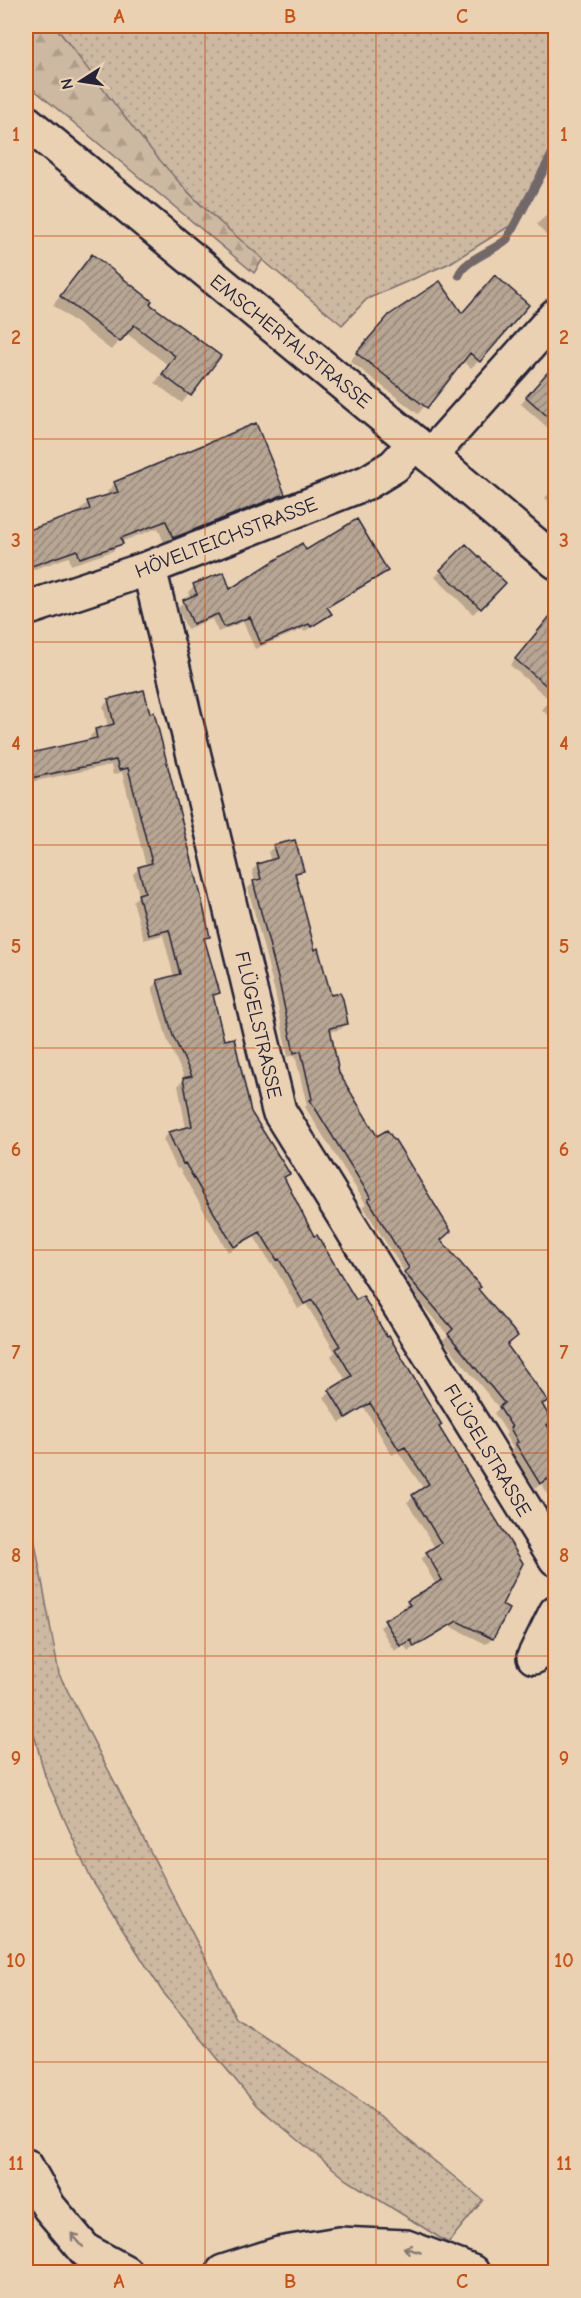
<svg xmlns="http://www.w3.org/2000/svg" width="581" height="2298" font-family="'Comic Neue',sans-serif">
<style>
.grass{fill:url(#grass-dots);stroke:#786d6e;stroke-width:1.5}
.forest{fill:url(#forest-firs);stroke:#786d6e;stroke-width:1.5}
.shadow{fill:#0003}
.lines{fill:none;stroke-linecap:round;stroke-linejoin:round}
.stream{stroke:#71676a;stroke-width:9}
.building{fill:url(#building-hatch);stroke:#22223b;stroke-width:1.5}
.minor-casing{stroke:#22223b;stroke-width:38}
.major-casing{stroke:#22223b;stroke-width:38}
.highway-casing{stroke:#22223b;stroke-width:38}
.minor{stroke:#ead1b2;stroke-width:33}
.major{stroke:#ead1b2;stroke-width:33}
.highway{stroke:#ead1b2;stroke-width:33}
.oneway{stroke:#867a76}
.grid{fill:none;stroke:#ca5113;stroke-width:1.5;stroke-opacity:0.55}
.labels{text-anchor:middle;stroke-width:4.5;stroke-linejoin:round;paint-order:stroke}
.street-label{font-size:20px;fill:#22223b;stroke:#ead1b2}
.neatline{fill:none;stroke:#ca5113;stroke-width:2}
.grid-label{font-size:20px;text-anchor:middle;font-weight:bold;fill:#ca5113}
</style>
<defs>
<pattern id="grass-dots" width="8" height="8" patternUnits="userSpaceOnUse" patternTransform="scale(1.5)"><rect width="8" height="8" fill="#cdb8a1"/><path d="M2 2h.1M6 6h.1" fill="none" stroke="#b09e8c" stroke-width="1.8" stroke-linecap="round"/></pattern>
<pattern id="forest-firs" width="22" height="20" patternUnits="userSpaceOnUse" patternTransform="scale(1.5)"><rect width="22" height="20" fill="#cdb8a1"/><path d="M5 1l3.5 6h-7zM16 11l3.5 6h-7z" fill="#b09e8c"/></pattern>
<pattern id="building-hatch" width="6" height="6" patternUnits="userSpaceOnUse" patternTransform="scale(1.5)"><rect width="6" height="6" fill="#b8a694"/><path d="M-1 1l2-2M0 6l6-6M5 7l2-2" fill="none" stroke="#95877a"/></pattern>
</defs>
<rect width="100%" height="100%" fill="#ead1b2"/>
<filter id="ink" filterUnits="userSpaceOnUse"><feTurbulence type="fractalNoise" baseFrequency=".0167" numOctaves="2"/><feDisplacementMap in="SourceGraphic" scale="12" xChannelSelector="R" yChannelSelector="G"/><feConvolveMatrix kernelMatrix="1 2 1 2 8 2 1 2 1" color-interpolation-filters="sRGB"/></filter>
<g filter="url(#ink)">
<path class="grass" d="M55,26H555V155L513,224L450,263L367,299L342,325C291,283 239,243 193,197C141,145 99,84 55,26Z
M26,1494L59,1674L236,2018L359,2100L483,2200L448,2243L347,2180L257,2106L162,1991L91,1879L45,1776L26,1703Z"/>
<path class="forest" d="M26,26H55C99,83 141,142 191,195C213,218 239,238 263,259L254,273L26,83Z"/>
<path class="shadow" d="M556,207V248L537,224Z
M92,256L148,304L219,356L182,403L155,383L168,365L126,333L111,350L53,305Z
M440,283L479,361L471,368L462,360L418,414L350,361L381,325Z
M556,365V435L521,404Z
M115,483L283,494L275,502L165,545L158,528L120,542L113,551L71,565L69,557L26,572V532L81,514L80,510L88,502L109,496L107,492Z
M556,486V508L545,498Z
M466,546L504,583L473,614L435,577Z
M305,552L386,571L380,577L326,608L330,614L304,632L303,629L255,649L243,622L218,632L212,619L187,629L177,607L190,598L188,592L194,586L230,591Z
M546,623L556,631V722L542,710L550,700L510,665Z
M143,692L208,937L204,941L218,993L212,999L223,1042L249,1112L288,1173L283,1178L314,1238L437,1427L500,1606L507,1609L492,1639L486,1644L450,1626L408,1651L404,1645L394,1651L380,1627L404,1610L402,1608L408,1602L436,1585L421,1559L435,1548L407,1502L424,1489L398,1452L392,1455L364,1407L340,1423L324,1397L347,1382L331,1356L335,1352L306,1304L298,1309L272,1263L271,1265L254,1236L228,1252L179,1168L177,1169L163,1139L169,1133L186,1129L178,1085L185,1079L168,1042L152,987L158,981L174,977L163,935L144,940L133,901L139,895L133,874L139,868L146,866L122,772L113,775L111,765L26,783V755L91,741L90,736L96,730L108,727L103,706L108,701Z
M274,847L302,871L295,876L314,952L330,997L347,1023L341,1029L329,1032L337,1074L439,1241L476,1290L505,1346L546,1401L541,1405L546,1426L556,1442V1492L549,1496L542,1484L535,1488L511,1450L513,1448L505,1435L507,1433L494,1413L499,1408L443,1340L448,1335L399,1279L405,1273L363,1206L366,1204L305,1107L307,1105L295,1055L288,1057L275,992L248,888L255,882L252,870L258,865L271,862L268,852Z
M556,876V890L549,884Z"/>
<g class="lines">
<path class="stream" d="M459,275C464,260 494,251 507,239L556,147"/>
</g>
<path class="building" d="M92,254L152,301L150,304L221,356L191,396L162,374L175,356L134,325L120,342L60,296Z
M495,275L529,305L480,362L470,353L427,408L356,353L389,315L440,281L462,313Z
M555,364V423L526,397Z
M256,423L285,494L173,538L166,521L121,538L123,544L80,558L77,550L26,568V531L90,509L87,501L118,492L114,482Z
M357,519L388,571L327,607L332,614L311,627L309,624L261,644L250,617L224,627L218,614L193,624L183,600L197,594L193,584L224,572L230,589L302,543L306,550Z
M466,544L506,583L481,609L440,570Z
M555,610V693L515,659Z
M144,690L150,713L154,712L200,892L210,937L204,938L220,993L213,995L224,1040L234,1038L251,1112L290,1174L284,1177L314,1236L317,1235L356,1300L363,1296L387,1337L389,1336L442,1425L439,1427L523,1563L502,1605L509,1609L493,1639L457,1621L414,1647L411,1640L400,1646L384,1620L410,1605L407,1601L442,1580L426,1552L441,1543L412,1495L429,1484L405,1447L399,1450L370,1403L346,1418L329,1390L352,1376L336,1349L340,1346L312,1300L304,1304L279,1259L277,1260L260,1232L234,1247L185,1163L183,1164L168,1132L192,1126L183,1078L192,1076L173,1036L157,980L180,974L169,930L149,935L138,894L145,892L138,867L152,863L128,768L119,770L116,760L26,779V754L97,738L95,729L114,724L108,699Z
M295,840L304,871L295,873L315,950L318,948L331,995L340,993L343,999L348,1024L330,1028L339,1073L377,1136L387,1130L394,1140H395L451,1231L441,1240L481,1287L478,1289L518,1336L507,1345L548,1401L542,1404L552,1421L547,1425L555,1438V1475L540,1484L515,1443L518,1442L510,1428L512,1427L499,1407L504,1403L448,1334L453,1329L404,1272L409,1268L368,1199L371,1198L310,1100L312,1099L301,1051L294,1053L280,986L253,881L261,879L257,864L277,858L273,845Z"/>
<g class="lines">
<g class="minor-casing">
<path id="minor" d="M430,456L556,315
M149,568L279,1111L556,1559
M26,609L149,568L368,482L394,466L415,443
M534,1657L556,1612"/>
</g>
<g class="major-casing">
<path id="major" d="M26,122L415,443L556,562"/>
</g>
<g class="highway-casing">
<path id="highway" d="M26,2166L49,2207L86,2251L125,2272
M223,2272L279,2254L339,2244L406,2247L472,2272
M320,2272L360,2271L389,2272"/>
</g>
<use href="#minor" class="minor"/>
<use href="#major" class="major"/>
<use href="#highway" class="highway"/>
</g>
<defs><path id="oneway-shaft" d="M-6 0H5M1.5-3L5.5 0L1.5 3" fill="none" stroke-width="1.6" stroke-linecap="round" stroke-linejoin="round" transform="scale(1.5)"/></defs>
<g class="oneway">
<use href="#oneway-shaft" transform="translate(77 2240) rotate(-131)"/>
<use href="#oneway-shaft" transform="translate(412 2250) rotate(-164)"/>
</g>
</g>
<path class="grid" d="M205,26V2272M376,26V2272M26,236H556M26,439H556M26,642H556M26,845H556M26,1048H556M26,1250H556M26,1453H556M26,1656H556M26,1859H556M26,2062H556"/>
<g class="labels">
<g class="street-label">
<text transform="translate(291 341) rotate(39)" y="7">EMSCHERTALSTRASSE</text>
<text transform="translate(226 537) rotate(-21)" y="7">HÖVELTEICHSTRASSE</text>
<text transform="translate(259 1025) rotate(77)" y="7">FLÜGELSTRASSE</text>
<text transform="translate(488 1450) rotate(59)" y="7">FLÜGELSTRASSE</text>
</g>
</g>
<rect width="581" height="2298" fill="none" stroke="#ead1b2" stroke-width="66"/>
<g transform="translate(81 81) rotate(258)" stroke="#ead1b2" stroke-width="4.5" paint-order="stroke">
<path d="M0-4.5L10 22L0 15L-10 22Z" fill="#22223b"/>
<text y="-9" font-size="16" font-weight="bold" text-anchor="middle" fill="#22223b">N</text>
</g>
<rect x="33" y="33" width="515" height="2232" class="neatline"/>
<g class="grid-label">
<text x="119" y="23">A</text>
<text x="290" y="23">B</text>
<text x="462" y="23">C</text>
<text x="16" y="141">1</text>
<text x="564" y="141">1</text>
<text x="16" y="344">2</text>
<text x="564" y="344">2</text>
<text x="16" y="547">3</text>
<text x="564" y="547">3</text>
<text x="16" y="750">4</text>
<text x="564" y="750">4</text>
<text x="16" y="953">5</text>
<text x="564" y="953">5</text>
<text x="16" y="1156">6</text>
<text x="564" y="1156">6</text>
<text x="16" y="1359">7</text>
<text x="564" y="1359">7</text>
<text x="16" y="1562">8</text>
<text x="564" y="1562">8</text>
<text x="16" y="1765">9</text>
<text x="564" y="1765">9</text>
<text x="16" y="1967">10</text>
<text x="564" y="1967">10</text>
<text x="16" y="2170">11</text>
<text x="564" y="2170">11</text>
<text x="119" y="2288">A</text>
<text x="290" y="2288">B</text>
<text x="462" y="2288">C</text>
</g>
</svg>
